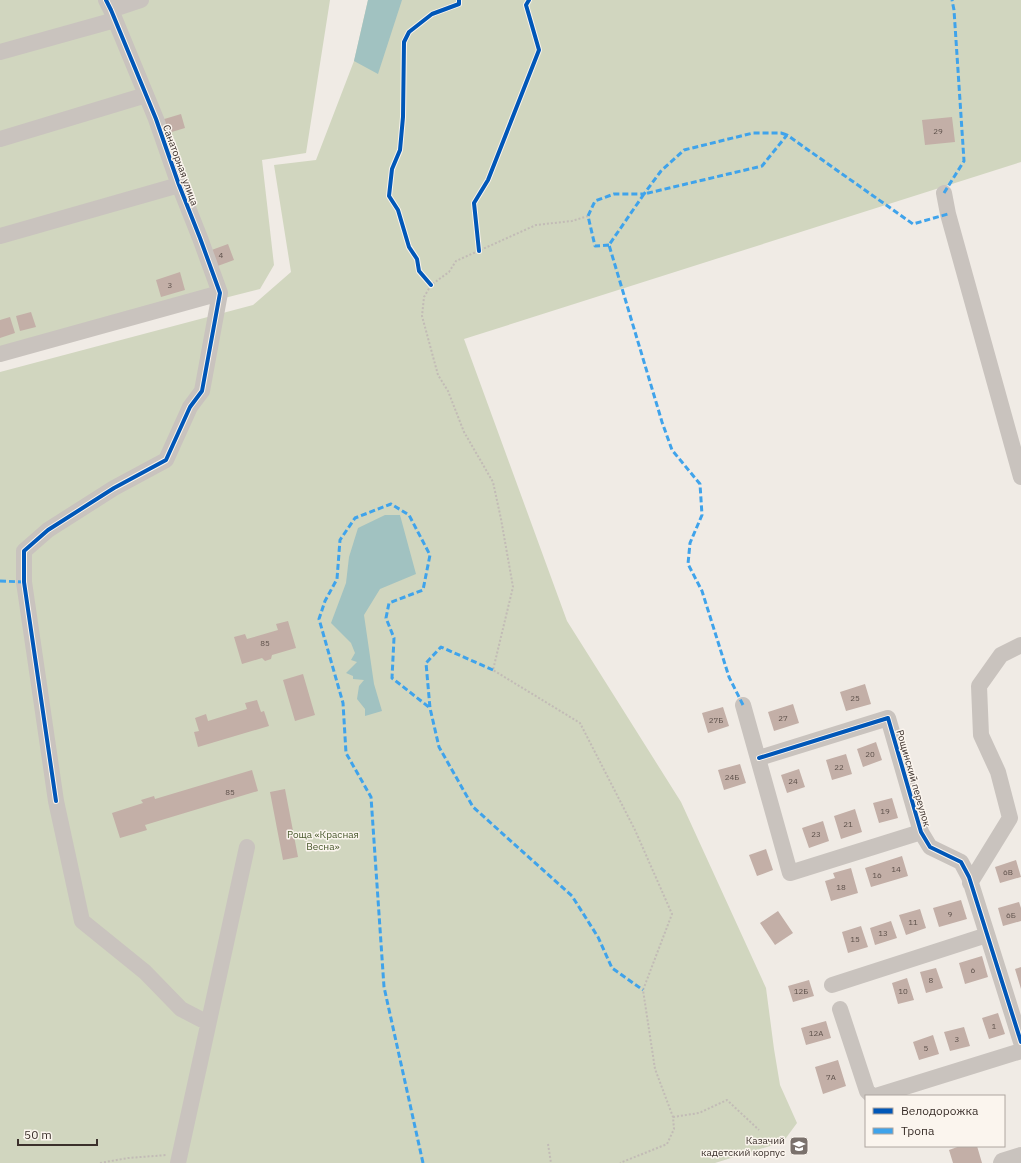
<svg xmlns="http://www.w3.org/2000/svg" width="1021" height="1163" font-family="'IBM Plex Sans',sans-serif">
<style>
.green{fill:#d1d6bf}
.water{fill:#a1c2c1}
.building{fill:#c3afa7}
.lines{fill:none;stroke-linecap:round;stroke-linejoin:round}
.path{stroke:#c2bbb6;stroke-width:2;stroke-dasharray:2 2;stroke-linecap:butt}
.minor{stroke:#c9c3be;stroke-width:16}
.quiet{stroke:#3fa3eb;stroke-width:3;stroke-dasharray:6 3;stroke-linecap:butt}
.cycleway-casing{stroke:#fbf5ee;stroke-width:6}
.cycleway{stroke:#0057b8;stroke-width:4}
.labels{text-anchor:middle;stroke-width:3;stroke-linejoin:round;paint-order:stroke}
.number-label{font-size:8px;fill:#5d504a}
.street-label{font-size:10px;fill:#3b302b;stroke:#fbf5ee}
.park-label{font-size:10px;fill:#4a5a2e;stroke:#fbf5ee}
.poi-label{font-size:10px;fill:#3b302b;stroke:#fbf5ee;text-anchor:end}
</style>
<rect width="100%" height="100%" fill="#f0ebe5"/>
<path class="green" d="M0,0H330L306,153L262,160L274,265L260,289L0,355Z
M368,0H1021V162L464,339L567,621L681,802L766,988L774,1049L780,1085L797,1123L783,1142L715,1163H0V372L253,305L291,272L274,165L316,160L354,61Z"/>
<path class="water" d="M368,0H402L378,74L354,61Z
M385,515H400L416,574L380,589L364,615L374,684L382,711L365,716V709L357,699L359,686L364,680L353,679V676L346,673L357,662L351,660L355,653L351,643L331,623L346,583L349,557L358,528Z"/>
<path class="building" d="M181,114L185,128L165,134L161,120Z
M952,117L955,142L925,145L922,120Z
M228,244L234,260L215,267L209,251Z
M180,272L185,290L161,297L156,280Z
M31,312L36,327L20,331L16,316Z
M10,317L15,333L0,338V320Z
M288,621L296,648L272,655L271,659L265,661L262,658L242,664L234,637L245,634L247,639L278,630L276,624Z
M303,674L315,715L295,721L283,680Z
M865,684L871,704L846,711L840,692Z
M257,700L261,712L264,711L269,726L198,747L194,732L199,731L195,718L206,714L208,721L247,709L245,703Z
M793,704L799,723L774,731L768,712Z
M723,707L729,726L708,733L702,713Z
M876,742L882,760L863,767L857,749Z
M846,754L852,774L832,780L826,760Z
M740,764L746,783L724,790L718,770Z
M799,769L805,787L787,793L781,775Z
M252,770L258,791L145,825L147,830L120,838L112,813L143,803L141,800L154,796L155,799Z
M285,789L298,857L283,860L270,792Z
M892,798L898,818L879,823L873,803Z
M855,809L862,832L841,839L834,816Z
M823,821L829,841L809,848L802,828Z
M766,849L773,870L757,876L749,855Z
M902,856L908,876L871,887L865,868Z
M1016,860L1021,877L1000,883L995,867Z
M851,868L858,893L831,901L825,881L835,878L833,873Z
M961,900L967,919L939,927L933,908Z
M1019,902L1021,908V921L1003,926L998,908Z
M920,909L926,928L906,935L899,915Z
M778,911L793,933L775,945L760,923Z
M891,921L897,938L875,945L870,928Z
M861,926L868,947L848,953L842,932Z
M982,956L988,977L965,984L959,963Z
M1021,967V989L1015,969Z
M936,968L943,988L926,993L920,972Z
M907,978L914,1000L898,1004L892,983Z
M809,980L814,996L793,1002L788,986Z
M998,1013L1005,1034L989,1039L982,1018Z
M826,1021L831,1038L806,1045L801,1028Z
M964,1027L970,1046L950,1051L944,1032Z
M933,1035L939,1054L919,1060L913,1042Z
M838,1060L846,1086L823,1094L815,1067Z
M960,1146H977L982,1163H953L949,1150Z"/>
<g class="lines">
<path class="path" d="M588,216L572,221L536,225L456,261L449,272L431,285L424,297L422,316L438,375L448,391L464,432L493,482L501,519L513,587L493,670L580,723L635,830L672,914L643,990L655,1069L673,1117L674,1129L667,1144L620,1163
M673,1117L699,1113L727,1100L759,1130
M548,1144L551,1163
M100,1163L128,1158L167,1155"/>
<path class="minor" d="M106,0L111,10L156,119L179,185L200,238L220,293
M111,10L141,0
M0,52L115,20
M0,139L146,95
M944,193L948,214L1021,477
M0,236L179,185
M0,354L220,293
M743,705L790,873L921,832
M759,758L888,718L921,832L930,847L961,862L969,877L1021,1042
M970,883L1010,818L998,772L981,735L979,686L1001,655L1021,645
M832,985L987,935
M840,1009L867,1091L872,1096
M208,1023L181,1009L145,972L82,921L56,801L24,582V551L48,530L114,488L166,460L190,407L202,391L220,293
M876,1096L1021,1051
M178,1163L247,847
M1001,1163L1002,1161L1021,1155"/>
<path class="quiet" d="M944,193L964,161L954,10L952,0
M609,245L595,246L588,216L595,201L614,194H644L661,171L684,150L753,133H781L787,135
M0,581L24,582
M493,670L441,647L426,663L430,708L439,747L473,807L572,896L598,937L612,968L643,990
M743,705L729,677L702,591L688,564L690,543L702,515L700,484L672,450L662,422L609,245L644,194L762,166L787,135L913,224L948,214
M423,1163L384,987L371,797L346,753L343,703L319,619L325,601L337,579L340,540L355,518L391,504L409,515L430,555L423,590L389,603L386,618L394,638L392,678L430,708"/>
<g class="cycleway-casing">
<path id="cycleway" d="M479,251L474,203L488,180L539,50L526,5L529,0
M431,285L419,271L417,259L409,247L398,210L389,196L392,169L400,150L403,117L404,42L409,32L432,14L459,4V0
M759,758L888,718L921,832L930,847L961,862L969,877L1021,1042
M56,801L24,582V551L48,530L114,488L166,460L190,407L202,391L220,293L200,238L179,185L156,119L111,10L106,0"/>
</g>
<use href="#cycleway" class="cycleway"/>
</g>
<defs>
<g id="school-square" transform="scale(1)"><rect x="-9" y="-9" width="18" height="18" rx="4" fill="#7a716c" stroke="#fbf5ee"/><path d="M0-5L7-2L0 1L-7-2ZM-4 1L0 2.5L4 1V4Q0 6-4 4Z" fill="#fff"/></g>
</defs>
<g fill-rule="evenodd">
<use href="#school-square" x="799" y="1146"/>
</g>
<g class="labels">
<g class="number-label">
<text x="938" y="134">29</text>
<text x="221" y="258">4</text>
<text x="170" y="288">3</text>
<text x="265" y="646">85</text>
<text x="855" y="701">25</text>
<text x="783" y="721">27</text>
<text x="716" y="723">27Б</text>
<text x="870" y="757">20</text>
<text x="839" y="770">22</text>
<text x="732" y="780">24Б</text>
<text x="793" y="784">24</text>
<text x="230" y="795">85</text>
<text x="885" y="814">19</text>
<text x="848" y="827">21</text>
<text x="816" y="837">23</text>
<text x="896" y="872">14</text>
<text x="1008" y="875">6В</text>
<text x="877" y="878">16</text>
<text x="841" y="890">18</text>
<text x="950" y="917">9</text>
<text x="1011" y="918">6Б</text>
<text x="913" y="925">11</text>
<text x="883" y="936">13</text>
<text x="855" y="942">15</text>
<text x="973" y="973">6</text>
<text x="931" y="983">8</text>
<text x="801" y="994">12Б</text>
<text x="903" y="994">10</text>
<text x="994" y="1029">1</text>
<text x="816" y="1036">12А</text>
<text x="957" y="1042">3</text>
<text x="926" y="1051">5</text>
<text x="831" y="1080">7А</text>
</g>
<g class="street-label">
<text transform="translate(181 165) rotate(70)" y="4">Санаторная улица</text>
<text transform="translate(914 778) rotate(74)" y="4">Рощинский переулок</text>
</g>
<g class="park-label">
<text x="323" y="838">Роща «Красная<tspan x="323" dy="12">Весна»</tspan></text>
</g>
<g class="poi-label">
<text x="785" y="1144">Казачий<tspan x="785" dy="12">кадетский корпус</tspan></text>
</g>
</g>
<rect x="865" y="1095" width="140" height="52" fill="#fbf5ee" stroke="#aea6a0"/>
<rect x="873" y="1108" width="20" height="6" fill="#0057b8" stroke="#aea6a0"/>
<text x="901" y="1115" font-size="12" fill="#3b302b">Велодорожка</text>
<rect x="873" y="1128" width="20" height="6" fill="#3fa3eb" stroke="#aea6a0"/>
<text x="901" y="1135" font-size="12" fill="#3b302b">Тропа</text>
<path d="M18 1139v6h79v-6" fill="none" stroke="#3b302b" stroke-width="2"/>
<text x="24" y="1139" font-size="12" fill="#3b302b" stroke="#fbf5ee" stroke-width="3" paint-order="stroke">50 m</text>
</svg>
